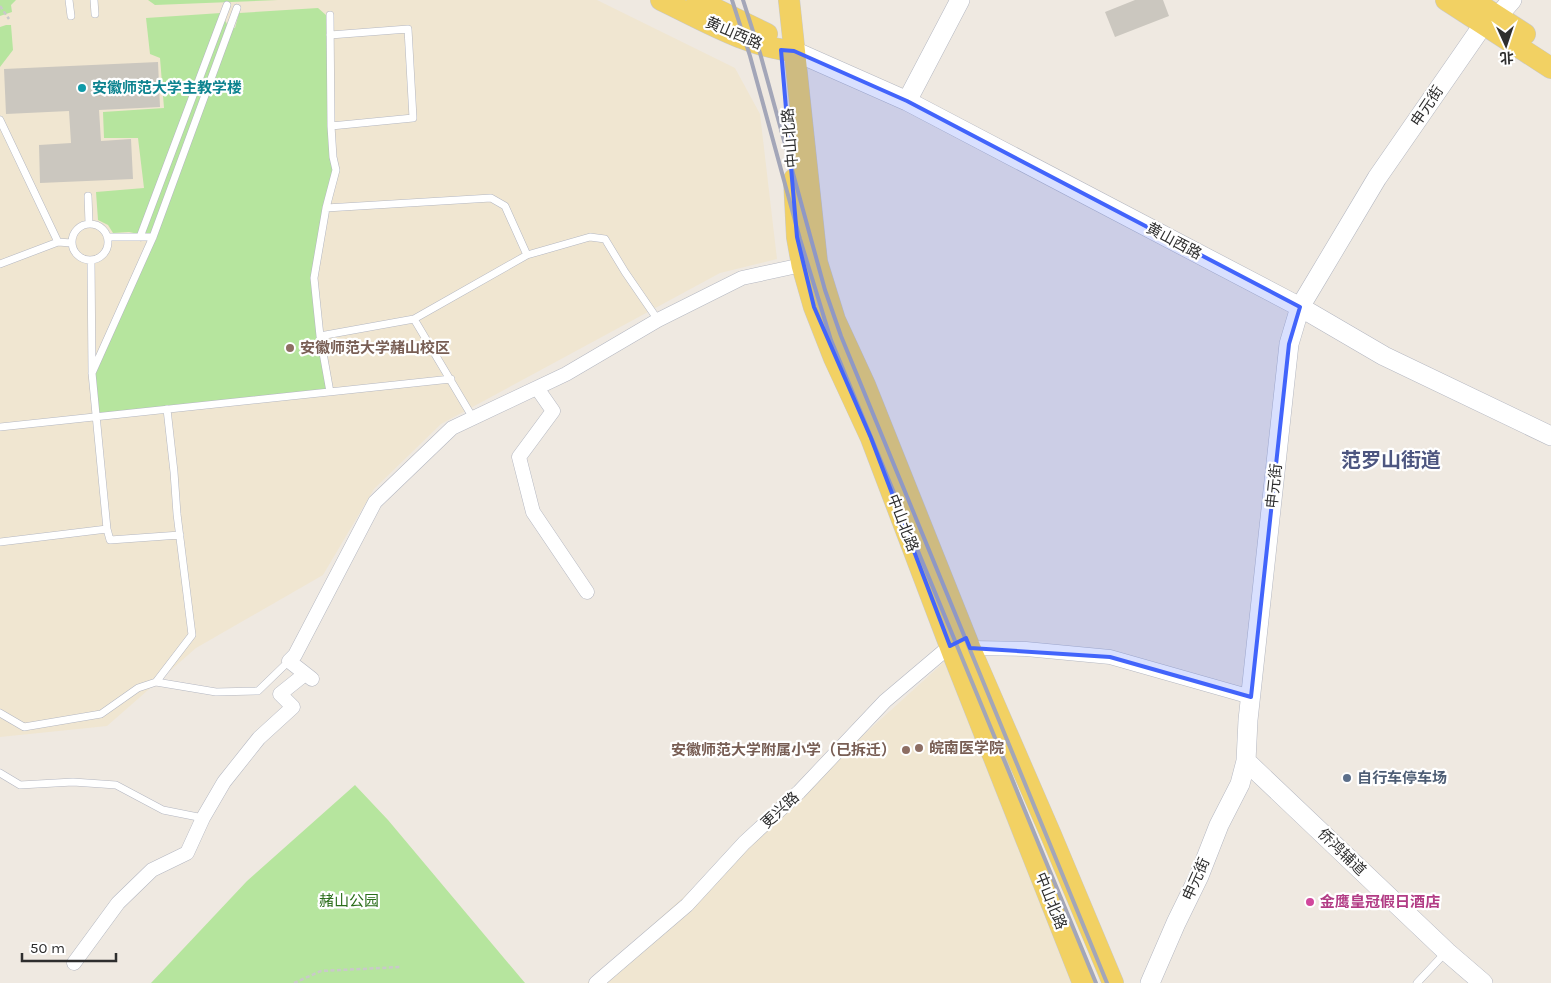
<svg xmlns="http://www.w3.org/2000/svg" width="1551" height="983" font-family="Karla,'Noto Sans SC',sans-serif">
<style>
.education{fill:#f0e6d1}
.green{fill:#b6e59e}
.building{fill:#cbc7bf}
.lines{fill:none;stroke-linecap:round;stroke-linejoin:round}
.lane-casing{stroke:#b4b7c1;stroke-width:8}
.street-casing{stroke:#b4b7c1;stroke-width:15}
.secondary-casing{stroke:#b4b7c1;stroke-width:20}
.primary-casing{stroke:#c9c9c9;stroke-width:22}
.path{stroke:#c9c9c9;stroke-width:2.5;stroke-dasharray:4 2.5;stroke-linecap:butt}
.lane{stroke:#fff;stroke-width:7}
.street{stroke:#fff;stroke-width:14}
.secondary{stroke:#fff;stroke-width:19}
.primary{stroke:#f2d163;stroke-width:21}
.rail{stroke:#a3a6b8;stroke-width:4}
.marked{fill:#4264fb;fill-opacity:0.2;stroke:#4264fb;stroke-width:4;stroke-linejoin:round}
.culture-dot{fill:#0f9aa8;stroke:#fff;stroke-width:2}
.education-dot{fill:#8d6e63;stroke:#fff;stroke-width:2}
.service-dot{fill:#5c6f8a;stroke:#fff;stroke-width:2}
.hotel-dot{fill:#d1479c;stroke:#fff;stroke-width:2}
.labels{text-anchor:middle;stroke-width:4.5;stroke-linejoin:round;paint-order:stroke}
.street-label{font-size:15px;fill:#2e2e2e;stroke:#fff}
.culture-label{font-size:15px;font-weight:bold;fill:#0d838f;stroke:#fff;text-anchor:start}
.education-label{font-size:15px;font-weight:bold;fill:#785e54;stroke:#fff;text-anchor:start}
.service-label{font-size:15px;font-weight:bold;fill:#4e5e75;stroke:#fff;text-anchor:start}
.park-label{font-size:15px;fill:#2c6e1b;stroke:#fff}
.hotel-label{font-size:15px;font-weight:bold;fill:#b23c85;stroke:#fff;text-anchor:start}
.district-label{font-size:20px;font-weight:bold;fill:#4d5680;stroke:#fff}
</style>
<rect width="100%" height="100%" fill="#efe9e1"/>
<path class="education" d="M0,0H597L735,68L760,114L777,259L720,273L441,424L374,489L323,575L196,648L107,726L0,737Z
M953,654L1081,983H587L744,843Z"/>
<path class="green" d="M0,0H16L11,5L12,12L0,16Z
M148,0H278L155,5Z
M318,8L326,15L333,157L336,170L314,278L330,392L96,416L92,373L153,237L129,232L113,233L108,225L98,220L96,192L144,188L138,138H104L103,112L164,108L160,58L150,54L146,18L221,13L227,24L235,28L239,13Z
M6,25H11L13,50L0,67V27Z
M355,785L388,820L525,983H151L247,881Z"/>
<path class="building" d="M1135,0H1163L1169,16L1115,37L1105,12Z
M158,62L160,107L99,110L101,141L131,139L133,179L40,183L39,145L71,143L69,111L6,114L4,69Z"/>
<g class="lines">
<g class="lane-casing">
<path id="lane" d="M69,0L71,16
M94,0L95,14
M330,15L331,126L333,157L336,170L326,208L314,278L320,336L330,392
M330,35L408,29L413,118L331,126
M0,120L58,242
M88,196L89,223
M326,208L491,198L505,206L527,255L590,237L605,239L625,272L658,320
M72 242a18 18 0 1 1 36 0a18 18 0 1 1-36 0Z
M108,237H153
M140,237L227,5
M91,260L92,373L107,529L110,540L180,535
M0,264L58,242L71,243
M414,319L473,418
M320,336L414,319L527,255
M92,373L153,237L237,8
M0,427L451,379
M0,542L107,529
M156,682L216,692L258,691L289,661
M0,713L24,727L101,714L138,688L156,682L192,635L177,514L174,472L167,409
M0,773L20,785L73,782L116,785L163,810L203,818
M1417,983L1446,952"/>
</g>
<g class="street-casing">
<path id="street" d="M537,388L553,411L519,457L533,512L587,592
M970,648L1026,649L1110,657L1251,697
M312,679L289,661L295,655L375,502L452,428L566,374L658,320L742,278L802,265
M74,963L118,903L152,870L187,853L203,818L224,782L259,738L293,707L280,694L305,674
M596,983L687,905L744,843L799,792L885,701L950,646L956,643"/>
</g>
<g class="secondary-casing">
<path id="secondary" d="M1498,16L1512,0
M794,51L907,101L1300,307L1384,356L1551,436
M907,101L960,0
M1246,761L1447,952L1483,983
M1150,983L1176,923L1199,876L1219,825L1240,784L1246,761L1248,720L1289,344L1300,307L1377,178L1483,25"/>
</g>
<g class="primary-casing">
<path id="primary" d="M661,0C701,19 750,48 794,51
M697,0L767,34
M789,0L817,262L835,320L865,385L970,648L1051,835L1113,983
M1446,0L1551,68
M1472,0L1525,34
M794,179L797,237L802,265L814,307L834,358L871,438L953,654L1083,983"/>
</g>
<path class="path" d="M0,6L9,19
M294,983L321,971L400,967"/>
<use href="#lane" class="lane"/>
<use href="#street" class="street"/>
<use href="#secondary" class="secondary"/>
<use href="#primary" class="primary"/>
<path class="rail" d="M732,0L750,56L800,239L831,340L1096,983
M743,0L760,53L825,290L841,336L1107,983"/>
</g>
<path class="marked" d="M781,50L794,51L907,101L1300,307L1289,344L1251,697L1110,657L970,648L966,638L950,646L871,438L814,307L797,237Z"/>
<circle class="culture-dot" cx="82" cy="88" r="5"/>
<g class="education-dot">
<circle cx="290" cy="348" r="5"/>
<circle cx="919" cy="748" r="5"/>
<circle cx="906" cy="750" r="5"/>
</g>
<circle class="service-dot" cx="1347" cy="778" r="5"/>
<circle class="hotel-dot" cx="1310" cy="902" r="5"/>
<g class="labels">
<g class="street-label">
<text transform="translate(734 33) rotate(23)" y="5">黄山西路</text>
<text transform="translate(1427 106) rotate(-56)" y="5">申元街</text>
<text transform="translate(790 138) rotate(-95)" y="5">中山北路</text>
<text transform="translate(1174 241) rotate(28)" y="5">黄山西路</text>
<text transform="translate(1274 486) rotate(-84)" y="5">申元街</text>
<text transform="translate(903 523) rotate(69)" y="5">中山北路</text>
<text transform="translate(780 810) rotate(-43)" y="5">更兴路</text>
<text transform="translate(1342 852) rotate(44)" y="5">侨鸿辅道</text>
<text transform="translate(1196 879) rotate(-66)" y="5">申元街</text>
<text transform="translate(1051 901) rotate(68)" y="5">中山北路</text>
</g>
<g class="culture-label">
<text x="92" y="93">安徽师范大学主教学楼</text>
</g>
<g class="education-label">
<text x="300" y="353">安徽师范大学赭山校区</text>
<text x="929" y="753">皖南医学院</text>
<text x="896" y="755" text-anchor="end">安徽师范大学附属小学（已拆迁）</text>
</g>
<g class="service-label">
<text x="1357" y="783">自行车停车场</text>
</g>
<g class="park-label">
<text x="349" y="906">赭山公园</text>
</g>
<g class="hotel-label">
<text x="1320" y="907">金鹰皇冠假日酒店</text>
</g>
<g class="district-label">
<text x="1391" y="467">范罗山街道</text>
</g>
</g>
<g transform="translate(1506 45) rotate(177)" stroke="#ffffff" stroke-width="4" paint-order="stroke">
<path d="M0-4L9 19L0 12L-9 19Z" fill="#2e2e2e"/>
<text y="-8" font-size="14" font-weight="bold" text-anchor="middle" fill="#2e2e2e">北</text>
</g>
<path d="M22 953v8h94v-8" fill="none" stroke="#2e2e2e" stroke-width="2.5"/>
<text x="30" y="953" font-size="15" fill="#2e2e2e" stroke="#ffffff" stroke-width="4" paint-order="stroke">50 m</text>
</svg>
